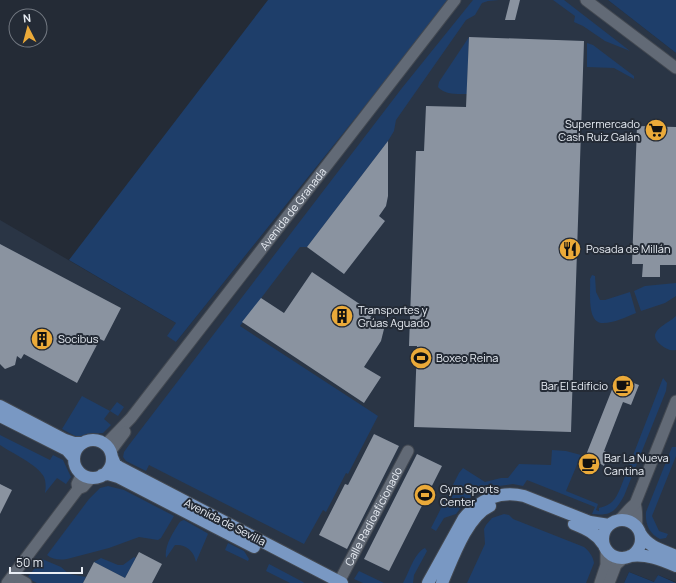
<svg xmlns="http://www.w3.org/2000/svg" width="676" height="583" font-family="Manrope,sans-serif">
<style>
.built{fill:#2a3545}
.green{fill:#1e3e6a}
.building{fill:#8a93a0}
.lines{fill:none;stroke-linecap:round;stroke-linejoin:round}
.minor-casing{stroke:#424851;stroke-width:13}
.major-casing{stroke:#424851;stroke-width:14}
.minor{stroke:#626a76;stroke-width:11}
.major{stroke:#7998c3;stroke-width:12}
.labels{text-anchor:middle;stroke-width:4;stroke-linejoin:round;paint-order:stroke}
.poi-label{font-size:11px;fill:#e9eef5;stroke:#242b36;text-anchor:start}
.street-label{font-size:11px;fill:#e9eef5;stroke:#242b36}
</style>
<rect width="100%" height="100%" fill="#242b36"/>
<path class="built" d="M450,0H608L676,53V582L658,575L655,582L629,572L624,583H0V220L176,323V342Z"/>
<path class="green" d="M268,0H450L176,342L167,336L176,323L69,260Z
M473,0H499L488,1L482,3L475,15L466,20L396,120L394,131L388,141L307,247H300L240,326L378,416L348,474L346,473L326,512L323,510L304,544L149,465L146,471L126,461L123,457L124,452L129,445L402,88Z
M553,0H564L630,51L605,41L583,26L574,22L575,16Z
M608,0H676V53Z
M469,37L467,94C457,94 445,95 438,87L439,82Z
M587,43L593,45L634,76V79L614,68L587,67Z
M592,275L595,276L596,292L600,300H605L630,292L636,313C626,317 614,323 603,323C586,323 591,291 590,279Z
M676,283V296L665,303L641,311L634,291L645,286Z
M676,316V350C670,351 666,349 661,345C644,332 668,324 676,316Z
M663,378L667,383L666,391L624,496C615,512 611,516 592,514L595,507L527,480L523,486L513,484L499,486L477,492L465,502L456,514L444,518L436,531L431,528L459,473L463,468L485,482L501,478H508L519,464L551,465L552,450L566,451L581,455L566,491L598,504L596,510L599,511V508C612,505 615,500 620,489Z
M82,396L110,411L117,402L124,407L118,416L110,411L104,419L111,425L103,433L89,434L81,437H77L62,429Z
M0,435L50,460L53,455L63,460L71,477L66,484L57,478L45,493C46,488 46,482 44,477C38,465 12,453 0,445Z
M672,447H676V456L652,516L659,531L668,534L666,538L660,539C649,534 645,523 646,512Z
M108,486L124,490L174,516L161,538L158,540L139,537L109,548L67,559C60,560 53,560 47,555L89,499L100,488Z
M504,514L509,515L513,519L584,547C589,551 593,556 594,563L586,583H467L485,544L484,529L486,525L492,518Z
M184,520L207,533L208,534L196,562C194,551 186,544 175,545L166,558C164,546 173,533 179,523L181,521Z
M228,543L244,551L249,559L248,561L225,550Z
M425,548L427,551L414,575L413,583H403C409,573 414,553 425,548Z
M134,557L136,558L125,578L94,562L101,558L118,565H123Z
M42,559L61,567L69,574L86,577L83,583H37L27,578Z
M269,564L303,582L304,583H290L266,571Z
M359,571L384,583H363L354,579Z
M629,572L654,582L658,575L676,583H624Z"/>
<path class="building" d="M510,0H520L515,20H505Z
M469,37L584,41L571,432L414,427L417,346H409L416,151H424L426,106L466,107Z
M637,126L676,127V265H660V277H642L643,264H632Z
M388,141V196L386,206L379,216L385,221L344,274L307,247Z
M0,244L121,308L104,341L100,339L77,383L24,354L21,359L17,356L15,365L5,369L0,364Z
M312,272L373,313L370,318L384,329L381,341L364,367L381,377L364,403L242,322L261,298L284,313Z
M617,377L639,385L631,405L623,402L604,451L608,453L604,466L599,463L596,470L582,465Z
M374,434L399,446L347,549L319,535L345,484L348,485Z
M417,454L442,466L389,571L364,559Z
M0,484L12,490L0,514Z
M139,552L162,564L152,583H83L94,562L125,578Z"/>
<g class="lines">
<g class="minor-casing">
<g id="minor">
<path d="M586,0L676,68"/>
<path id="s1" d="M105,445L131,418L455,0"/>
<path d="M110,452L125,432"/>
<path d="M78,489L77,484L82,474"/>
<path d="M635,504C638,512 636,520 637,528"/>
<path d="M619,520C625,515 628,509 635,504L676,401"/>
<path d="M13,576L26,583"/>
<path id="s2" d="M339,582L408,451"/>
<path d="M7,583L78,489L83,487L91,478"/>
<path d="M600,583L606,565V549"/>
<path d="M609,583L616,565L625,557"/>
</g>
</g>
<g class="major-casing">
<path id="major" d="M0,406L65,440L74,443H83
M0,416L67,450L74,458
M74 459a19 19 0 1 1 38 0a19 19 0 1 1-38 0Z
M112,457L115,464L119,467L342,583
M102,475L108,474L118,477L254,547
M603 539a19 19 0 1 1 38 0a19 19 0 1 1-38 0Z
M574,524C586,529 596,533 603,544
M640,533C648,547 662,550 676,556
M630,556C647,554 660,559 676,566
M428,583L464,518C479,500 500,490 524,496L590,522L609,525
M442,583C452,560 467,516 490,506"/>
</g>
<use href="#minor" class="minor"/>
<use href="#major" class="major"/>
</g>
<defs>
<g id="supermarket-disc" transform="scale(1.15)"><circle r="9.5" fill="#ebaa39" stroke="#242b36"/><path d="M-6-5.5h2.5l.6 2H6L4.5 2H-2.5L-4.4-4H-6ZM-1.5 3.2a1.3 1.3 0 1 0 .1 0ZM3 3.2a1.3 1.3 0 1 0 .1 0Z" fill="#111"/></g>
<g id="restaurant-disc" transform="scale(1.15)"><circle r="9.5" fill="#ebaa39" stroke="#242b36"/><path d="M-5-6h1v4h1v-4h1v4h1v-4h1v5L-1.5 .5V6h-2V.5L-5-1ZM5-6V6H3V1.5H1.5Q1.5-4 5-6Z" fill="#111"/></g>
<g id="building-disc" transform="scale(1.15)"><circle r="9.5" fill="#ebaa39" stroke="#242b36"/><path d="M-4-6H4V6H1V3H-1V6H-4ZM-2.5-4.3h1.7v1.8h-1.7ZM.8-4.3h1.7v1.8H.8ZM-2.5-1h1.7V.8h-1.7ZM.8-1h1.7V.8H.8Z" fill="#111"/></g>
<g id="stadium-disc" transform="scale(1.15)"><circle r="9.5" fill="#ebaa39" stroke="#242b36"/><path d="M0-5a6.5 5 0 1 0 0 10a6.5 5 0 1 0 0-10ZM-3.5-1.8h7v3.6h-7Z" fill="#111"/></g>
<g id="cafe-disc" transform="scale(1.15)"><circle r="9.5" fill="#ebaa39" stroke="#242b36"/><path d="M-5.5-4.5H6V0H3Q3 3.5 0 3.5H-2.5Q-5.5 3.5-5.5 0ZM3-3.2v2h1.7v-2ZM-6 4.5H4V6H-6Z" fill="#111"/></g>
</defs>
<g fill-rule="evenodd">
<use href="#supermarket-disc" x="656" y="130"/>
<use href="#restaurant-disc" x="570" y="249"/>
<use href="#building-disc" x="342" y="316"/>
<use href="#building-disc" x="42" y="339"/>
<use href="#stadium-disc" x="421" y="358"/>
<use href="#cafe-disc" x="623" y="386"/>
<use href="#cafe-disc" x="589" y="464"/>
<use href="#stadium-disc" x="425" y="495"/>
</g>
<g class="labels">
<g class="poi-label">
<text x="640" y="128" text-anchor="end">Supermercado<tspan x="640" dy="13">Cash Ruiz Galán</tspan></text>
<text x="586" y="253">Posada de Millán</text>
<text x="358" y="314">Transportes y<tspan x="358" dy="13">Grúas Aguado</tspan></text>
<text x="58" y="343">Socibus</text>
<text x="436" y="362">Boxeo Reina</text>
<text x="608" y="390" text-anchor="end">Bar El Edificio</text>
<text x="604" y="462">Bar La Nueva<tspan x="604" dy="13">Cantina</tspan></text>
<text x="440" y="493">Gym Sports<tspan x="440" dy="13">Center</tspan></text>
</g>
<g class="street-label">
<text dy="4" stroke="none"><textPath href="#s1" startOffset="302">Avenida de Granada</textPath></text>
<text dy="4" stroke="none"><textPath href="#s2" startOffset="74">Calle Radioaficionado</textPath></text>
<text transform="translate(225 522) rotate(27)" y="4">Avenida de Sevilla</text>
</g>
</g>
<g transform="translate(28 28) rotate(354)"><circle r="19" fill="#242b36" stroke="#737982"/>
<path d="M0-3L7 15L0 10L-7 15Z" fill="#ebaa39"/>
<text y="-6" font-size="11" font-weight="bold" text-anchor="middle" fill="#e9eef5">N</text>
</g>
<path d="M10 567v6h72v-6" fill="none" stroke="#e9eef5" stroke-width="2"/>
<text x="16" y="567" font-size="12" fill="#e9eef5" stroke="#242b36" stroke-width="3" paint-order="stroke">50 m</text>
</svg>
